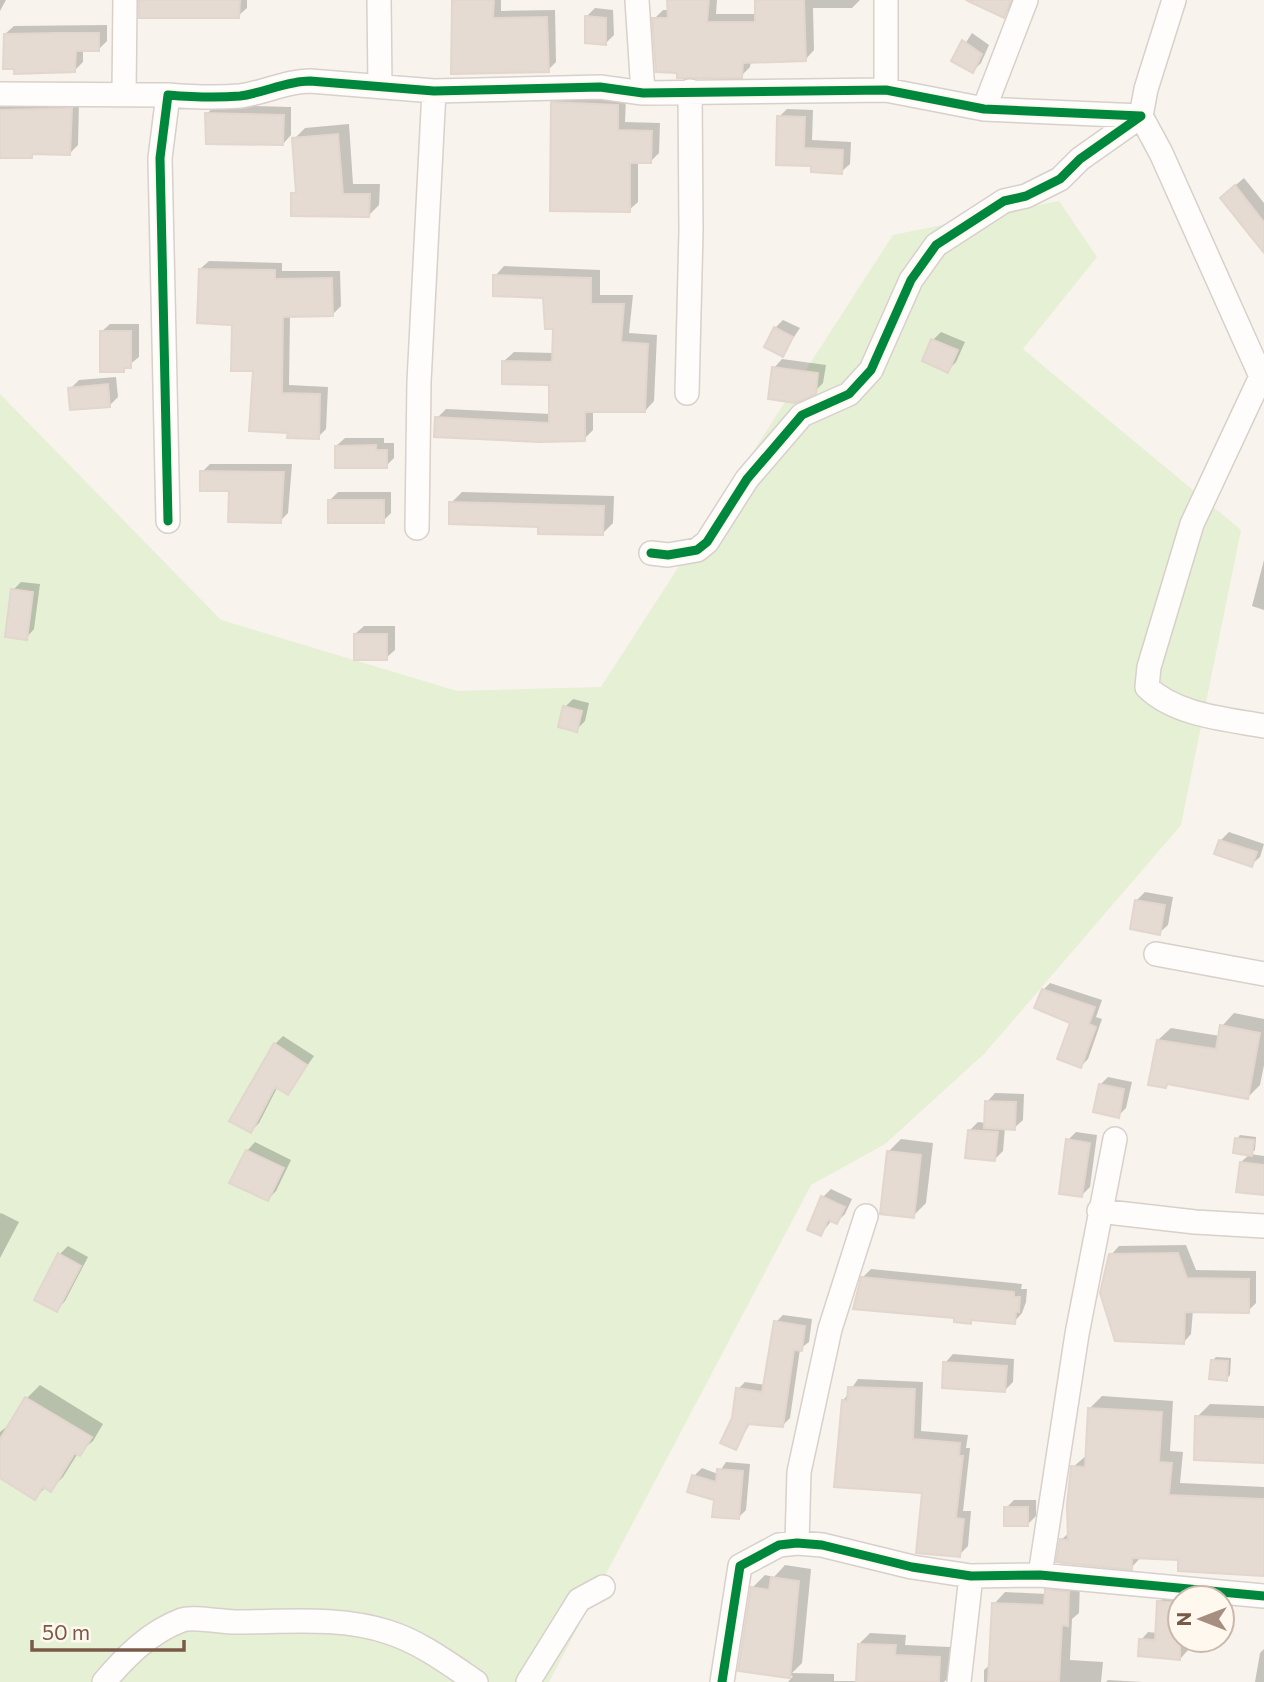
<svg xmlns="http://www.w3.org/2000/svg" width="1264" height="1682" font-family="Commissioner,sans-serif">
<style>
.green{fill:#e5f0d5}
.shadow{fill:#0003}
.building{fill:#e5dbd3;stroke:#e2d6cd;stroke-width:2}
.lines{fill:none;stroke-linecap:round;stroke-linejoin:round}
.minor-casing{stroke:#d8d0ca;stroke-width:26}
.minor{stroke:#fefdfc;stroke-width:23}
.cycleway-casing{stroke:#fff8ee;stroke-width:13}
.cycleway{stroke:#00873e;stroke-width:9}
</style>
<rect width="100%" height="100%" fill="#f8f3ec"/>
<path class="green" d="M1059,201L1097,257L1023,349L1241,530L1181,825L985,1053L885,1144L811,1185L549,1682H0V394L221,620L457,691L601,687L893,235Z"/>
<path class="shadow" d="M0,0H6L0,11Z
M140,0H247V8L238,16Z
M454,0H501V11L555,10L556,62L548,70Z
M669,0H717L716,14H757V0H860L852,8H813L814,50L805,60L751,61L750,67L741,76L654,19L663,10H669Z
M981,0H1016L1004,16Z
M595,8L613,10L614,35L606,43L587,16Z
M107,25V41L99,49H83V62L75,70L5,34L14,26Z
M972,33L989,45L981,63L973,71L954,61Z
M562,95L626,98L625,122L660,123L659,153L651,161H638V202L629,210L553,103Z
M79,101L78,145L69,154L0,156V102Z
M215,105L291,107V135L283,144L207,114Z
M787,109L813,110L812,140L851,142L850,164L841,172L813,164L779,117Z
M349,124L353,184H380L379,205L369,215L293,194L298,189L294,139L305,128Z
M1244,178L1264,203V240L1230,190Z
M209,261L282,263V271H340L341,306L332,315H290L289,385L328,387L326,429L318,437L289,431L254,369L234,323L200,269Z
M504,266L600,270V295H633L629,333L657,335L654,401L645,411H593V430L584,439L437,418L446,409L551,414V383L504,361L514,352L554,353L555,327L544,296L495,276Z
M783,320L800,328L782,355L775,328Z
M110,324H139V357L123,370L101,332Z
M941,332L965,342L956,362L948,370L933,340Z
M782,359L826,365L823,383L814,392L774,368Z
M116,377L118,397L110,405L70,389L79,380Z
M345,438H384V443H394V458L386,466L336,446Z
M210,464H292L288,513L280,521L202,472Z
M338,492H391V513L383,521L330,500Z
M462,492L614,496L613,523L603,533L540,525L451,503Z
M1264,560V610L1252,606Z
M21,582L40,584L34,629L26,638L13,590Z
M364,626H395V650L386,658L355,634Z
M573,699L589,703L585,721L576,730L565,707Z
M1229,832L1264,844L1260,857L1251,865L1220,841Z
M1145,892L1173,897L1168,925L1159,933L1137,900Z
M1050,983L1102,1000L1096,1017L1102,1019L1088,1059L1081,1066L1073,1022L1043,990Z
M1234,1013L1264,1019V1065L1260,1085L1248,1097L1169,1083L1165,1087L1158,1040L1171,1028L1220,1036L1222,1026Z
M283,1036L314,1056L288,1093L278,1086L259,1123L251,1131L275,1044Z
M1108,1077L1132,1082L1126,1108L1118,1116L1100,1085Z
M995,1093L1024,1094L1023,1120L1014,1128L1005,1127L1003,1151L995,1159L970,1130L978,1122L986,1123L987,1102Z
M1076,1132L1097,1135L1090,1187L1081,1196L1068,1140Z
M1240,1135L1256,1137L1255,1150L1250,1154L1264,1156V1194L1241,1162L1250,1154L1237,1139Z
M901,1139L933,1143L926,1203L913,1216L888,1152Z
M255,1142L291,1160L276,1191L268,1199L247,1151Z
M831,1189L852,1199L845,1214L837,1222L832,1220L821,1234L823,1197Z
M1,1213L19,1222L0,1258V1214Z
M1186,1245L1196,1270L1256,1271V1303L1248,1311L1193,1310L1191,1334L1183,1343L1111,1255L1119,1246Z
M68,1246L88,1257L65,1301L57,1310L60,1254Z
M871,1269L1022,1284L1021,1289H1027L1026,1302L1022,1313L1014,1322L974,1318L970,1322L863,1277Z
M783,1315L812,1319L809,1342L800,1349L790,1418L783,1425L751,1422L735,1448L734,1418L738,1389L745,1382L765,1385L776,1322Z
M953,1354L1014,1359L1013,1382L1004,1391L945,1363Z
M1216,1357L1231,1358L1230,1375L1226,1379L1213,1360Z
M858,1379L923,1382L921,1431L968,1435L966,1448H970L963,1511H971L968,1546L959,1555L924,1492L843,1401Z
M40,1385L103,1424L93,1441L78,1453L63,1477L50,1490L46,1487L35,1498L0,1476V1432L13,1422L27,1398Z
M1102,1396L1173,1401L1170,1451L1183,1452L1180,1483L1264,1487V1574L1180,1558L1142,1556L1131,1568L1061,1540L1070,1532L1073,1467L1087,1455L1090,1408Z
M1210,1404L1264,1406V1461L1197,1417Z
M726,1462L750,1464L746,1510L738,1518L694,1476L702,1468L718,1474Z
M1014,1500H1036V1516L1028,1524L1006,1508Z
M785,1565L811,1569L802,1663L792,1673L834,1674V1681H858L859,1644L870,1633L906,1635L905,1645L950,1647L949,1677L944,1682H788L793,1676L740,1670L752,1588L765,1575L774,1577Z
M1057,1579L1080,1581L1079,1613L1072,1619L1070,1660L1103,1662L1101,1682H984V1670L991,1664L994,1604L1005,1592L1046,1594Z
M1167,1595L1180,1598V1640H1189L1188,1650L1181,1658L1140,1654L1141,1640L1148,1632L1157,1633L1159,1602Z
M1264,1649V1682H1255L1260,1653Z
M1108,1680L1143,1682H1106Z"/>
<path class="building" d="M139,0H240L239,18H139Z
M452,0H494L493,18L547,17L549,72L451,74Z
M667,0H709L707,22H755V0H804L806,61L743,63L742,78H677V73L656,72L652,18H668Z
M966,0H1011L1004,18Z
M585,16L606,18V45L585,43Z
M56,33H99V51H76L75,72L14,74V69H3L4,34Z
M962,40L982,54L973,73L951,61Z
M551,102L618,105V130L652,131L651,163H630V212L550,211Z
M72,108L70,155L32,154V158H0V110Z
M205,113L284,115L283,145L206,144Z
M777,116L805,117L804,148L843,150L842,174L811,172V166L776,165Z
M338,134L343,194H370L369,217L291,216V193H296L292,138Z
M1235,185L1264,222V253L1220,198Z
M199,269L275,270V279L332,278L333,316L283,317L282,393L320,394L319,439L287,438L288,433L249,431L253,371H231L232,325L197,323Z
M493,275L591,278V304H624L621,342L648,344L645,412H585V441L539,442L434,437L435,417L549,423V385L502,384V361L552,362L553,329H545L543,298L493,296Z
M774,327L793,337L783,357L764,347Z
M100,331H131V368H124V372H100Z
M931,339L958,350L948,373L922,361Z
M772,367L818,373L816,394L795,403L768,399Z
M108,384L110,407L70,410L68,388Z
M376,445V450H387V468H335V446Z
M200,471L284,472L281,523L228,522L229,491H200Z
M328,500H384V523H328Z
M449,502L604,506L603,535L538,534V527L449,524Z
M11,589L33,592L27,640L5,637Z
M354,634H387V660H354Z
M563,706L582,711L577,732L558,727Z
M1219,840L1257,852L1252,867L1214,854Z
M1135,900L1165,905L1160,935L1130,929Z
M1042,989L1095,1007L1089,1024L1096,1027L1081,1068L1057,1059L1070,1023L1034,1008Z
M1220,1025L1260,1033L1248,1099L1167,1084L1166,1088L1148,1085L1157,1040L1216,1049Z
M274,1043L307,1065L288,1095L275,1087L251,1133L229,1121Z
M1099,1084L1124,1089L1119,1118L1093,1112Z
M985,1101L1016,1102L1015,1130L984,1128Z
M968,1130L998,1132L995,1161L965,1158Z
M1235,1138L1254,1140L1252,1156L1233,1153Z
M1066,1139L1090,1143L1082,1197L1059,1194Z
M246,1150L284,1168L268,1201L229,1183Z
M887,1151L921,1155L914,1218L880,1214Z
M1240,1162L1264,1165V1195L1236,1192Z
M821,1196L845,1207L837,1224L828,1220L821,1236L807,1230Z
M58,1253L81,1266L57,1312L34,1300Z
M1178,1253L1187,1278L1249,1279V1313L1185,1312L1184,1344L1115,1341L1100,1293L1109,1254Z
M861,1277L1014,1292V1297H1020L1019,1312H1016L1015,1324L971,1320V1324L954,1322V1318L853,1309Z
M774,1321L805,1326L802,1351L794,1350L783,1427L748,1424L736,1450L720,1443L732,1418L736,1388L762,1392Z
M1211,1360L1228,1361L1227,1381L1209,1379Z
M943,1362L1007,1366L1005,1392L942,1388Z
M848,1387L915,1389L913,1439L960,1443L959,1456H963L956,1518L964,1519L960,1557L916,1553L922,1493L834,1487L842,1400L847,1401Z
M25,1397L92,1437L80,1456L75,1453L51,1492L43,1487L35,1500L0,1478V1439Z
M1088,1408L1162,1412L1159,1462L1172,1463L1169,1495L1264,1499V1576L1178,1571V1560L1132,1558V1570L1056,1562L1060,1539L1068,1540L1067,1505L1071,1466L1085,1467Z
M1195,1416L1264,1419V1463L1194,1460Z
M717,1469L743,1471L739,1519L712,1517L714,1500L687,1492L692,1475L716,1482Z
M1004,1507H1028V1526H1004Z
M771,1577L799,1581L790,1678L738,1671L751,1587L769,1590Z
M1045,1589L1069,1592L1068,1626L1062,1625L1059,1682H988L992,1603L1044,1605Z
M1157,1601L1180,1603V1660L1138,1656L1139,1639L1155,1640Z
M858,1644L896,1645L895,1655L940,1657L939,1682H856Z"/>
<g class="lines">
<g class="minor-casing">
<path id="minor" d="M379,0L380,85
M637,0L643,93
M886,0V90
M1174,0L1146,89L1141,116L1161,153L1264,383
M0,94L168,95
M124,94L125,0
M984,109L1026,0
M1264,370L1192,524L1149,667L1147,687C1175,715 1226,719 1264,726
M687,393L691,231L690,91
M168,521L160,158L168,95C191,97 217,98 240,96C264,93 286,81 310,81L434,91L600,87L643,93L886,90L984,109L1141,116
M417,528L419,382L434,91
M651,553L668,555L697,550L707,542L747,479L802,415L849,394L871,370L911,280L936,245L1004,201L1026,196L1060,179L1080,159L1141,116
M1156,954L1264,974
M1099,1211L1195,1222L1264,1226
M797,1543L799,1472L830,1329L866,1216
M1040,1575L1077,1334L1115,1139
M104,1682C126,1656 150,1632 182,1620C192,1616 222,1622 235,1622C285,1622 340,1616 388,1632C420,1642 448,1663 476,1682
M528,1682L579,1600L603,1587
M722,1682L740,1566L779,1545L797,1543L822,1545L912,1567L971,1576L1040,1575L1264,1596
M959,1682L971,1576"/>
</g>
<use href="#minor" class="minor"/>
<g class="cycleway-casing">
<path id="cycleway" d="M168,521L160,158L168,95C191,97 217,98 240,96C264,93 286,81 310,81L434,91L600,87L643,93L886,90L984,109L1141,116
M651,553L668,555L697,550L707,542L747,479L802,415L849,394L871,370L911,280L936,245L1004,201L1026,196L1060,179L1080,159L1141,116
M722,1682L740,1566L779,1545L797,1543L822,1545L912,1567L971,1576L1040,1575L1264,1596"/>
</g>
<use href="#cycleway" class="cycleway"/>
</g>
<g transform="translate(1201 1619) rotate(270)"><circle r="33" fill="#fff8ee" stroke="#cab8ac" stroke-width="2"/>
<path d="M0-5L12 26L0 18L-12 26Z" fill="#a68f81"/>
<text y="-10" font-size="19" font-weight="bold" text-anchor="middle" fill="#7a5948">N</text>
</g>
<path d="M32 1640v10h152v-10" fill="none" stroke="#7a5948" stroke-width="3.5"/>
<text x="42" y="1640" font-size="21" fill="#7a5948" stroke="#fff8ee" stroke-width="5" paint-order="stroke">50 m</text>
</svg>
